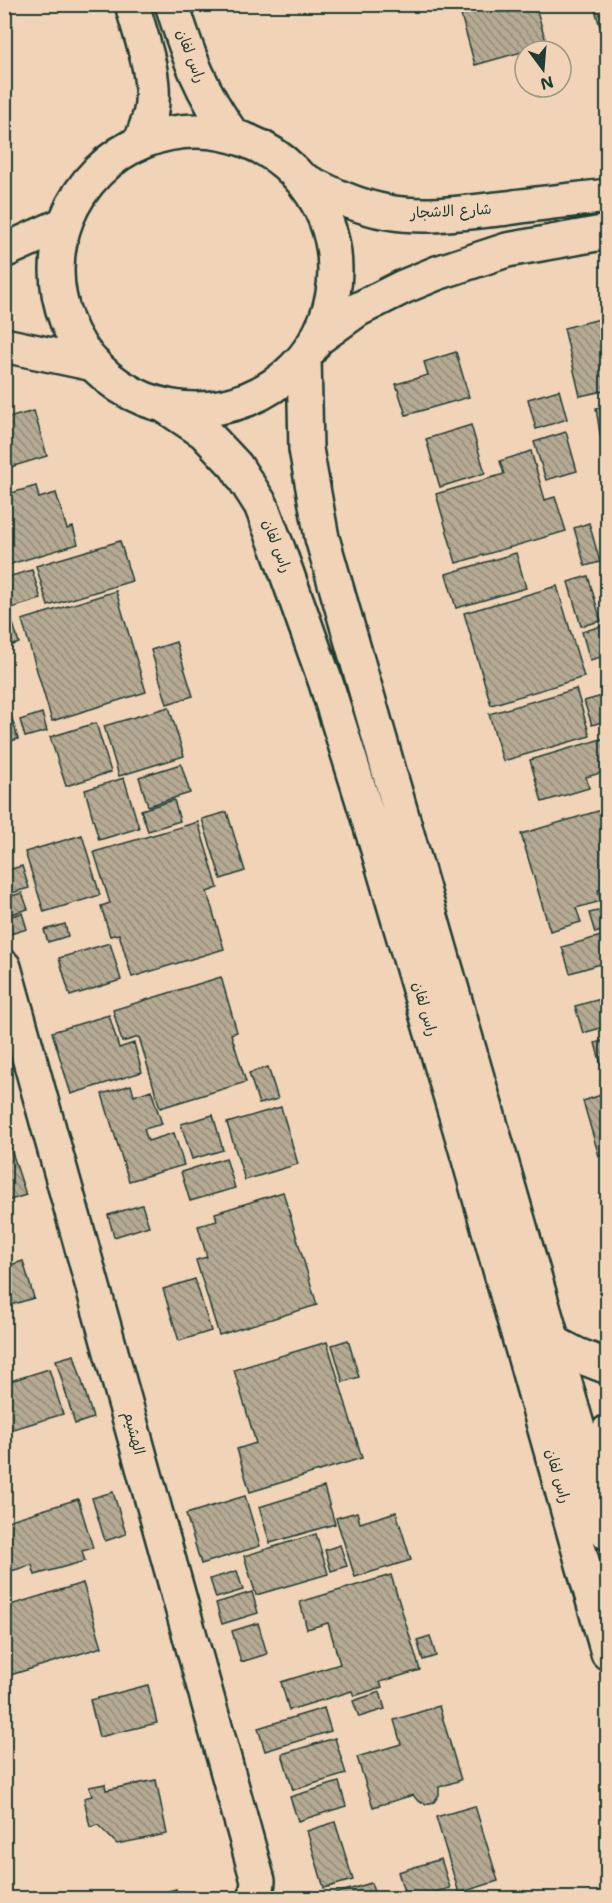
<svg xmlns="http://www.w3.org/2000/svg" width="612" height="1903" font-family="'Shantell Sans','Playpen Sans Arabic',sans-serif">
<style>
.building{fill:url(#building-back-hatch);stroke:#1f3d34;stroke-width:1.5}
.lines{fill:none;stroke-linecap:round;stroke-linejoin:round}
.minor-casing{stroke:#1f3d34;stroke-width:38}
.minor{stroke:#f1d4b8;stroke-width:33}
.labels{text-anchor:middle;stroke-width:4.5;stroke-linejoin:round;paint-order:stroke}
.street-label{font-size:15px;fill:#1f3d34;stroke:#f1d4b8}
</style>
<defs>
<pattern id="building-back-hatch" width="6" height="6" patternUnits="userSpaceOnUse" patternTransform="scale(1.5)"><rect width="6" height="6" fill="#b6aa94"/><path d="M-1 5l2 2M0 0l6 6M5-1l2 2" fill="none" stroke="#938c7a"/></pattern>
</defs>
<rect width="100%" height="100%" fill="#f1d4b8"/>
<filter id="ink" filterUnits="userSpaceOnUse"><feTurbulence type="fractalNoise" baseFrequency=".0167" numOctaves="2"/><feDisplacementMap in="SourceGraphic" scale="12" xChannelSelector="R" yChannelSelector="G"/><feConvolveMatrix kernelMatrix="1 2 1 2 8 2 1 2 1" color-interpolation-filters="sRGB"/></filter>
<g filter="url(#ink)">
<path class="building" d="M458,4H535L547,45L475,65Z
M600,4H608V54L594,6Z
M608,317V390L580,396L564,328Z
M456,352L469,397L406,415L396,384L428,375L424,362Z
M559,390L567,419L536,429L528,399Z
M608,406V465H605L596,408Z
M34,411L47,456L4,469V419Z
M471,425L485,473L440,487L426,439Z
M566,432L577,471L546,480L534,442Z
M531,451L545,500L555,497L566,531L456,563L436,494L504,474L500,461Z
M36,486L39,498L56,493L67,529L73,527L78,544L4,566V495Z
M589,523L600,562L585,566L574,528Z
M120,541L132,581L48,606L36,566Z
M516,553L526,588L456,608L446,574Z
M32,570L41,599L8,609L4,596V578Z
M588,576L601,621L581,626L568,582Z
M557,586L584,677L491,705L464,613Z
M116,591L146,692L52,721L22,620Z
M11,617L19,643L4,648V620Z
M608,624V655L590,660L582,632Z
M176,642L193,696L167,704L151,650Z
M576,689L590,736L503,761L489,714Z
M606,695L608,720L592,725L584,701Z
M4,698H6L18,739L4,743Z
M169,707L184,756L119,776L104,726Z
M42,713L47,731L25,737L20,720Z
M96,723L111,772L66,786L50,737Z
M608,737V771L586,777L589,788L542,802L530,760Z
M181,764L190,793L148,806L139,777Z
M124,778L139,828L99,840L85,790Z
M174,800L180,821L148,831L141,810Z
M608,808V887L598,890L601,901L576,908L581,922L550,931L521,834Z
M227,812L245,871L221,879L202,819Z
M198,822L218,888L207,892L224,949L132,977L119,934L110,936L101,906L110,903L94,852Z
M82,835L100,895L44,912L25,852Z
M22,866L29,888L4,895V871Z
M22,893L28,909L4,916V898Z
M606,909L608,929L595,933L589,913Z
M22,913L27,929L7,935L4,918Z
M65,924L68,936L48,942L44,930Z
M608,934V976L604,963L570,973L562,947Z
M110,943L121,980L70,996L59,958Z
M221,977L237,1032L231,1034L246,1082L160,1108L139,1037L122,1042L113,1010Z
M608,997V1026L583,1033L575,1006Z
M109,1015L119,1048L134,1043L142,1072L71,1094L52,1032Z
M608,1039V1086H607L595,1043Z
M268,1067L278,1099L259,1104L249,1073Z
M131,1085L134,1096L151,1090L162,1124L144,1129L148,1141L174,1133L184,1165L129,1181L102,1094Z
M604,1094L608,1106V1154L599,1156L583,1101Z
M281,1107L298,1164L245,1180L227,1123Z
M213,1115L223,1150L192,1159L181,1124Z
M11,1149L26,1195L4,1202V1151Z
M226,1158L235,1188L190,1201L181,1172Z
M283,1192L317,1305L219,1335L196,1260L207,1257L198,1226L217,1221L215,1213Z
M142,1205L149,1226L114,1237L108,1215Z
M23,1261L34,1298L4,1307V1267Z
M195,1279L211,1331L179,1341L163,1289Z
M348,1340L359,1377L343,1382L332,1345Z
M327,1342L362,1458L250,1492L237,1449L256,1443L234,1370Z
M74,1355L93,1418L75,1424L56,1360Z
M49,1369L63,1414L10,1430L4,1413V1383Z
M324,1487L335,1524L270,1543L259,1507Z
M113,1492L126,1534L105,1541L92,1498Z
M245,1496L260,1546L201,1564L186,1514Z
M78,1499L93,1548L82,1551L85,1561L35,1575L32,1565L4,1573V1522Z
M357,1512L360,1523L396,1512L411,1560L355,1577L336,1518Z
M316,1534L328,1574L256,1595L244,1556Z
M340,1545L347,1566L331,1571L325,1550Z
M237,1571L243,1590L216,1598L210,1579Z
M391,1575L420,1670L380,1682L382,1687L354,1696L352,1691L289,1710L281,1682L340,1664L328,1623L307,1629L300,1602Z
M83,1583L102,1647L7,1676L4,1668V1607Z
M252,1592L258,1613L222,1624L216,1603Z
M258,1623L267,1654L241,1662L232,1631Z
M430,1636L436,1656L423,1660L417,1640Z
M148,1685L157,1723L99,1737L90,1700Z
M380,1692L385,1709L359,1717L353,1701Z
M439,1706L461,1780L439,1787V1795L434,1802L426,1804L418,1801L413,1795L373,1807L357,1757L401,1744L394,1720Z
M324,1708L331,1731L265,1751L258,1728Z
M335,1738L346,1774L293,1790L282,1754Z
M156,1780L167,1834L117,1844L98,1825L90,1827L84,1798L92,1796L89,1787L105,1784L106,1790Z
M339,1782L346,1806L298,1821L290,1797Z
M475,1806L498,1881L459,1893L436,1817Z
M335,1822L353,1880L324,1888L307,1831Z
M441,1859L450,1888L414,1898H406L398,1872Z
M371,1883L376,1898H321Z
M176,1889L179,1898H156L155,1895Z"/>
<g class="lines">
<g class="minor-casing">
<path id="minor" d="M132,4C141,38 157,76 151,111C149,121 144,132 141,142
M172,4C188,56 201,92 233,136
M57 270a139 139 0 1 1 278 0a139 139 0 1 1-278 0Z
M302,179C329,193 357,207 388,212C427,219 468,212 507,208C540,203 574,200 608,196
M4,251L64,224
M318,338L357,310L403,287L437,273L507,250L608,232
M4,345L94,364
M304,358L306,449L322,538L608,1533
M165,406L204,432L236,466L261,505L278,549L326,683L376,843L468,1156L608,1653
M4,967L258,1881L256,1898
M554,1343L577,1355L608,1367
M591,1476L598,1450L608,1432"/>
</g>
<use href="#minor" class="minor"/>
</g>
</g>
<g class="labels">
<g class="street-label">
<text transform="translate(191 56) rotate(69)" y="5">راس لفان</text>
<text transform="translate(451 211) rotate(-3)" y="5">شارع الاشجار</text>
<text transform="translate(277 546) rotate(69)" y="5">راس لفان</text>
<text transform="translate(425 1009) rotate(74)" y="5">راس لفان</text>
<text transform="translate(134 1433) rotate(75)" y="5">الهشيم</text>
<text transform="translate(558 1476) rotate(74)" y="5">راس لفان</text>
</g>
</g>
<rect width="612" height="1903" fill="none" stroke="#f1d4b8" stroke-width="24"/>
<rect x="12" y="12" width="588" height="1879" fill="none" stroke="#1f3d34" stroke-width="2" filter="url(#ink)"/>
<g transform="translate(543 69) rotate(164)"><circle r="28" fill="#f1d4b8" stroke="#9d9883" stroke-width="1.5"/>
<path d="M0-4.5L10 22L0 15L-10 22Z" fill="#1f3d34"/>
<text y="-9" font-size="16" font-weight="bold" text-anchor="middle" fill="#1f3d34">N</text>
</g>
</svg>
